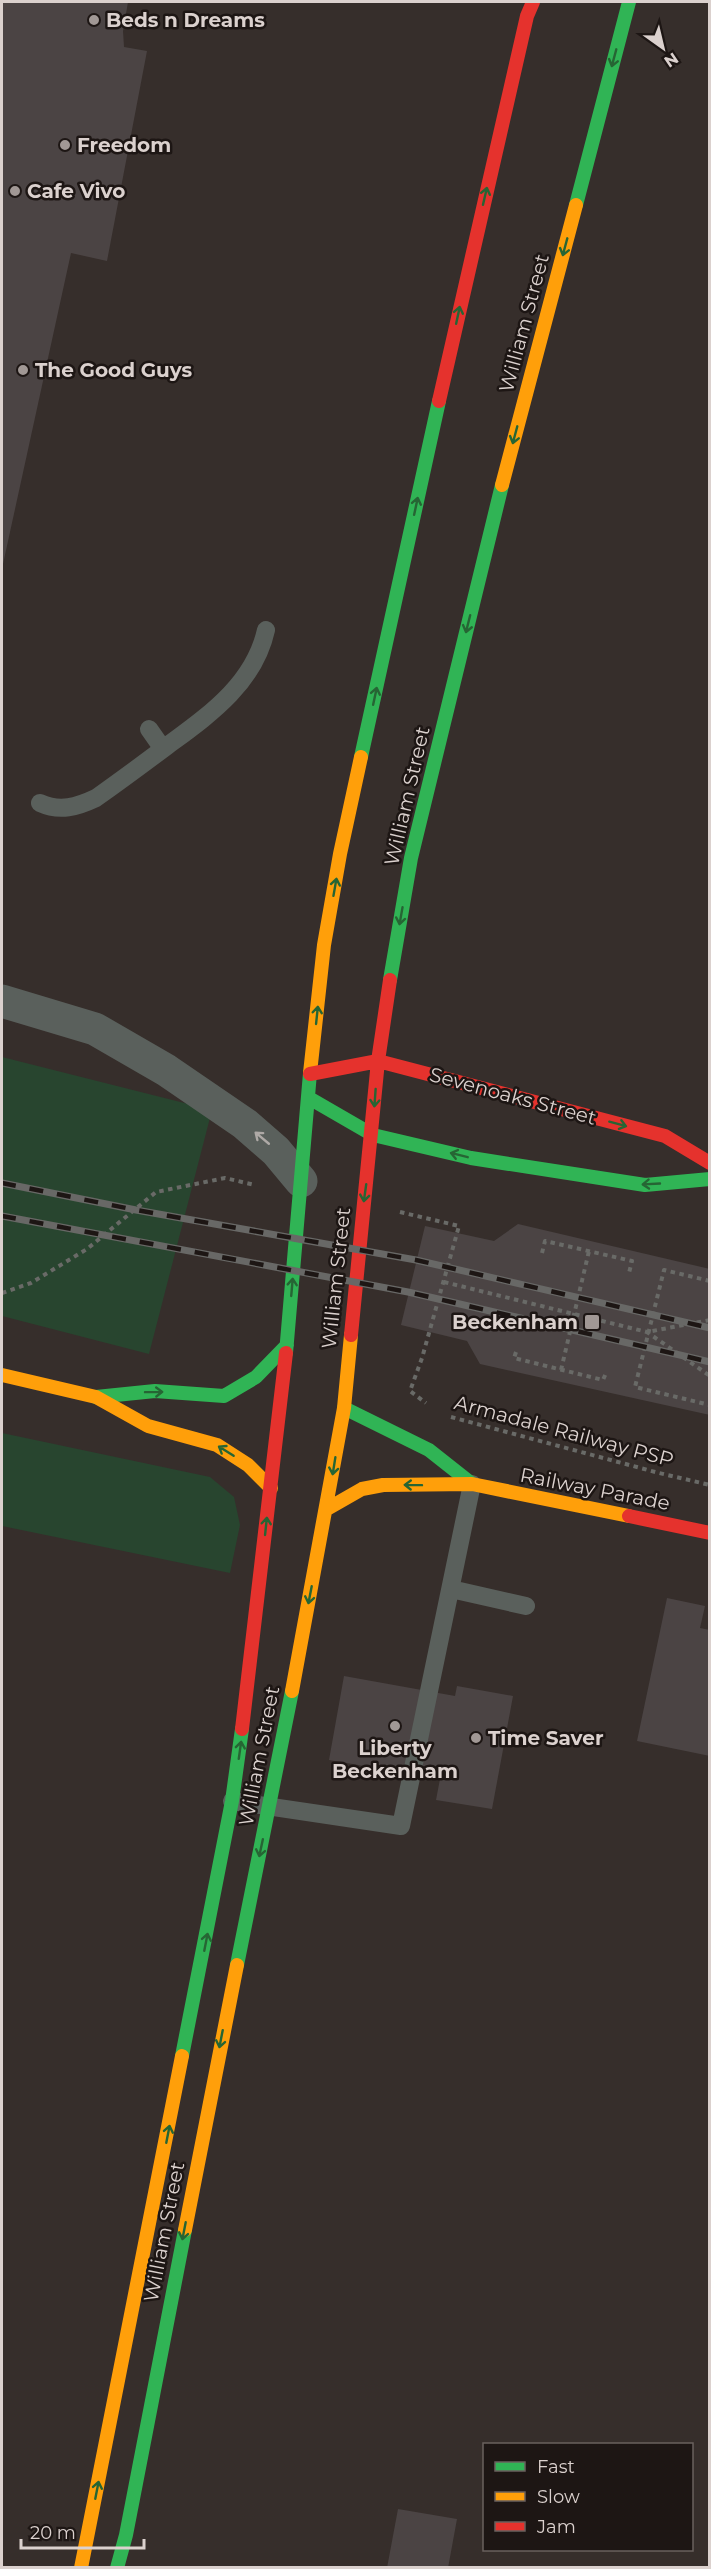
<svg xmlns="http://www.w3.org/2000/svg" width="711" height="2569" font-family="Montserrat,sans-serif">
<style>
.green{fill:#28452f}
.building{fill:#4b4444}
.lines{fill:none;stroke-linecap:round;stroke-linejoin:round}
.path{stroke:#696a67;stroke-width:4;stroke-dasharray:4.5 4.5;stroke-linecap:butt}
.lane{stroke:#5a605c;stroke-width:18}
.street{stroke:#5a605c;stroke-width:33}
.fast{stroke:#30b455;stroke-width:14}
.slow{stroke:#ff9f0a;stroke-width:14}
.jam{stroke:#e5322d;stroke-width:14}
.rail-casing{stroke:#686866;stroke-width:7}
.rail{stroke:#1d1614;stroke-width:4.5;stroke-dasharray:14;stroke-linecap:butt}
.oneway{stroke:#266534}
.oneway2{stroke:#aea9a6}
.poi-dot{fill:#a19895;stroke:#1d1614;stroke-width:2}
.labels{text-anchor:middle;stroke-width:5;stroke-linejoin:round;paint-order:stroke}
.poi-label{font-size:20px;font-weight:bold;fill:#dbd1ce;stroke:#1d1614;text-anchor:start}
.street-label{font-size:20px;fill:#dbd1ce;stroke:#1d1614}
</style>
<rect width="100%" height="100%" fill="#362e2b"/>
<path class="green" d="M2,1057L212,1110L149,1354L2,1316Z
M2,1433L210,1477L234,1497L240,1525L230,1573L2,1526Z"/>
<path class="building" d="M2,2H128L123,31L124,47L147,51L107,261L71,253L3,564Z
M518,1224L710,1269V1415L480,1364L467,1341L401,1325L425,1226L494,1241Z
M667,1598L705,1606L700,1628L710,1630V1756L637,1741Z
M344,1676L455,1696L457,1686L513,1696L492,1809L436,1800L440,1779L329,1760Z
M398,2509L457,2519L448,2568H387Z"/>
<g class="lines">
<path class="path" d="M400,1212L459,1226L422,1358L410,1391L426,1403
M542,1253L545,1241L632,1261L629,1273
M710,1281L664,1270L635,1387L710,1405
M444,1282L647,1332
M2,1293L31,1283L87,1249L156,1192L225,1178L255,1185
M710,1320L647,1332L710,1376
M516,1352L514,1358L603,1380L606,1373
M561,1370L589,1251
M451,1417L659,1473L710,1485"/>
<path class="lane" d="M149,729L163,749
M40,803C60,812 77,807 96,798C120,781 143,764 167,746C209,715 254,684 266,630
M451,1589L526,1606
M232,1801L401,1826L472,1484"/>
<path class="street" d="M2,1001L95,1029L166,1070L245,1124L276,1151L301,1181"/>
<path class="fast" d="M576,205L629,2
M361,757L439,401
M390,980L411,858L502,485
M309,1098L373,1135L471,1158L645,1185L710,1179
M286,1353L310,1073
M96,1397L155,1391L224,1396L256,1377L287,1345
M344,1408L429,1450L472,1484
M237,1965L292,1691
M182,2056L232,1801L242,1729
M117,2568L126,2535L185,2230"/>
<path class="slow" d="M502,485L576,205
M310,1073L324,945L340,854L361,757
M2,1375L96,1397L148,1426L217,1445L248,1465L271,1488
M327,1509L362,1489L383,1485L472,1484L629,1516
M292,1691L344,1408L351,1335
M185,2230L237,1965
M81,2568L182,2056"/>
<path class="jam" d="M439,401L527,16L533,2
M310,1074L378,1061L665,1136L710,1163
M351,1335L378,1061L390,980
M629,1516L710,1533
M242,1729L286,1353"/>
<g class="rail-casing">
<path id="rail" d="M2,1183L136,1210L416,1260L710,1328
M2,1216L408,1292L710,1362"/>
</g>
<use href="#rail" class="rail"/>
</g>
<defs><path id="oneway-shaft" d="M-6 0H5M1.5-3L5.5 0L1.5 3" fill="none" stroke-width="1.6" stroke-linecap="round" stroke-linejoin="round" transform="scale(1.5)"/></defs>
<g class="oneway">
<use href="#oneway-shaft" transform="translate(614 58) rotate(105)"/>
<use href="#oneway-shaft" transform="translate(485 196) rotate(-77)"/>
<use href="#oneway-shaft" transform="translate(565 247) rotate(105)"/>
<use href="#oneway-shaft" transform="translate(458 315) rotate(-78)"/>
<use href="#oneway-shaft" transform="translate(515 435) rotate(105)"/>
<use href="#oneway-shaft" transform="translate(416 506) rotate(-78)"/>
<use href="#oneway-shaft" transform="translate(468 624) rotate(104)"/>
<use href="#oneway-shaft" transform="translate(375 696) rotate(-78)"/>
<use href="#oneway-shaft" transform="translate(335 887) rotate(-80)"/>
<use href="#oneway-shaft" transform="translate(401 916) rotate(100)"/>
<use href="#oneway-shaft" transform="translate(317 1015) rotate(-84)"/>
<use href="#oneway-shaft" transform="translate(375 1098) rotate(94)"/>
<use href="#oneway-shaft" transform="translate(618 1124) rotate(15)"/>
<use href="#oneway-shaft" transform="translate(459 1155) rotate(-166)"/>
<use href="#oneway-shaft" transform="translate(651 1184) rotate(177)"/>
<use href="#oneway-shaft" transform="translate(365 1193) rotate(98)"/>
<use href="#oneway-shaft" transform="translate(292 1287) rotate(-85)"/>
<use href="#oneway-shaft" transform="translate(154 1392) rotate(-1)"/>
<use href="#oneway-shaft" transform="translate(226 1451) rotate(-148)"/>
<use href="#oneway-shaft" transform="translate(334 1466) rotate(99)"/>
<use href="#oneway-shaft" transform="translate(413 1485) rotate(-179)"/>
<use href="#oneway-shaft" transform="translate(266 1526) rotate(-84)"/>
<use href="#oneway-shaft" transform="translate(310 1595) rotate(101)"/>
<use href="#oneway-shaft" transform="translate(240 1750) rotate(-82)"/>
<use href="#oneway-shaft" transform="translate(261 1848) rotate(102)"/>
<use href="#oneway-shaft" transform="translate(206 1942) rotate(-79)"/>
<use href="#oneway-shaft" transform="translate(221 2039) rotate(101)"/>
<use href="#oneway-shaft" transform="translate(168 2134) rotate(-79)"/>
<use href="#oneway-shaft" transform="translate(184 2231) rotate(101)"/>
<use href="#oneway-shaft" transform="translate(97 2490) rotate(-79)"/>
</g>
<use class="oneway2" href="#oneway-shaft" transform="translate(262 1138) rotate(-140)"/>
<g class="poi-dot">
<circle cx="94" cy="20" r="6"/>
<circle cx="65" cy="145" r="6"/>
<circle cx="15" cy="191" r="6"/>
<circle cx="23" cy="370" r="6"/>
<rect x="584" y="1314" width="16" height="16" rx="3"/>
<circle cx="395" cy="1726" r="6"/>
<circle cx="476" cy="1738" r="6"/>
</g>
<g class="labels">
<g class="poi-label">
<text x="106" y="27">Beds n Dreams</text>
<text x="77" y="152">Freedom</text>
<text x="27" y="198">Cafe Vivo</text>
<text x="35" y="377">The Good Guys</text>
<text x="578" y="1329" text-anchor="end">Beckenham</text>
<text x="488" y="1745">Time Saver</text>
<text x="395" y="1755" text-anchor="middle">Liberty<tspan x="395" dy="23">Beckenham</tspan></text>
</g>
<g class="street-label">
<text transform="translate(524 323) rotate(-75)" y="7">William Street</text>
<text transform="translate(407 796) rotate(-77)" y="7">William Street</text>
<text transform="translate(513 1096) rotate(15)" y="7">Sevenoaks Street</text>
<text transform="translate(336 1278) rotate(-84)" y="7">William Street</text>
<text transform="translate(564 1431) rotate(15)" y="7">Armadale Railway PSP</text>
<text transform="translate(595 1489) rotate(11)" y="7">Railway Parade</text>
<text transform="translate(259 1756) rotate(-79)" y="7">William Street</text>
<text transform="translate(164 2232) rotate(-79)" y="7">William Street</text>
</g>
</g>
<rect width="711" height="2569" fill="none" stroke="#dbd1ce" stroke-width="6"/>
<rect x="483" y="2443" width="210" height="108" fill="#1d1614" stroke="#69615e" stroke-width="1.5"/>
<rect x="495" y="2462" width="30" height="9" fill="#30b455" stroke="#69615e" stroke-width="1.5"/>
<text x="537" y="2473" font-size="18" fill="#dbd1ce">Fast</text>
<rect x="495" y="2492" width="30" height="9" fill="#ff9f0a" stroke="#69615e" stroke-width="1.5"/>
<text x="537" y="2503" font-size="18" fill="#dbd1ce">Slow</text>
<rect x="495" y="2522" width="30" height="9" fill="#e5322d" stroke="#69615e" stroke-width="1.5"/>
<text x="537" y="2533" font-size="18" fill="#dbd1ce">Jam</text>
<g transform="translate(663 48) rotate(146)" stroke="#1d1614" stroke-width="4.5" paint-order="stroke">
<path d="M0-4.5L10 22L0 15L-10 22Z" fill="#dbd1ce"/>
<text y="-9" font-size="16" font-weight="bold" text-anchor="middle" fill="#dbd1ce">N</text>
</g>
<path d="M21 2539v9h123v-9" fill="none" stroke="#dbd1ce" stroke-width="3"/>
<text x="30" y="2539" font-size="18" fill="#dbd1ce" stroke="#1d1614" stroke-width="4.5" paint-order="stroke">20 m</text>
</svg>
